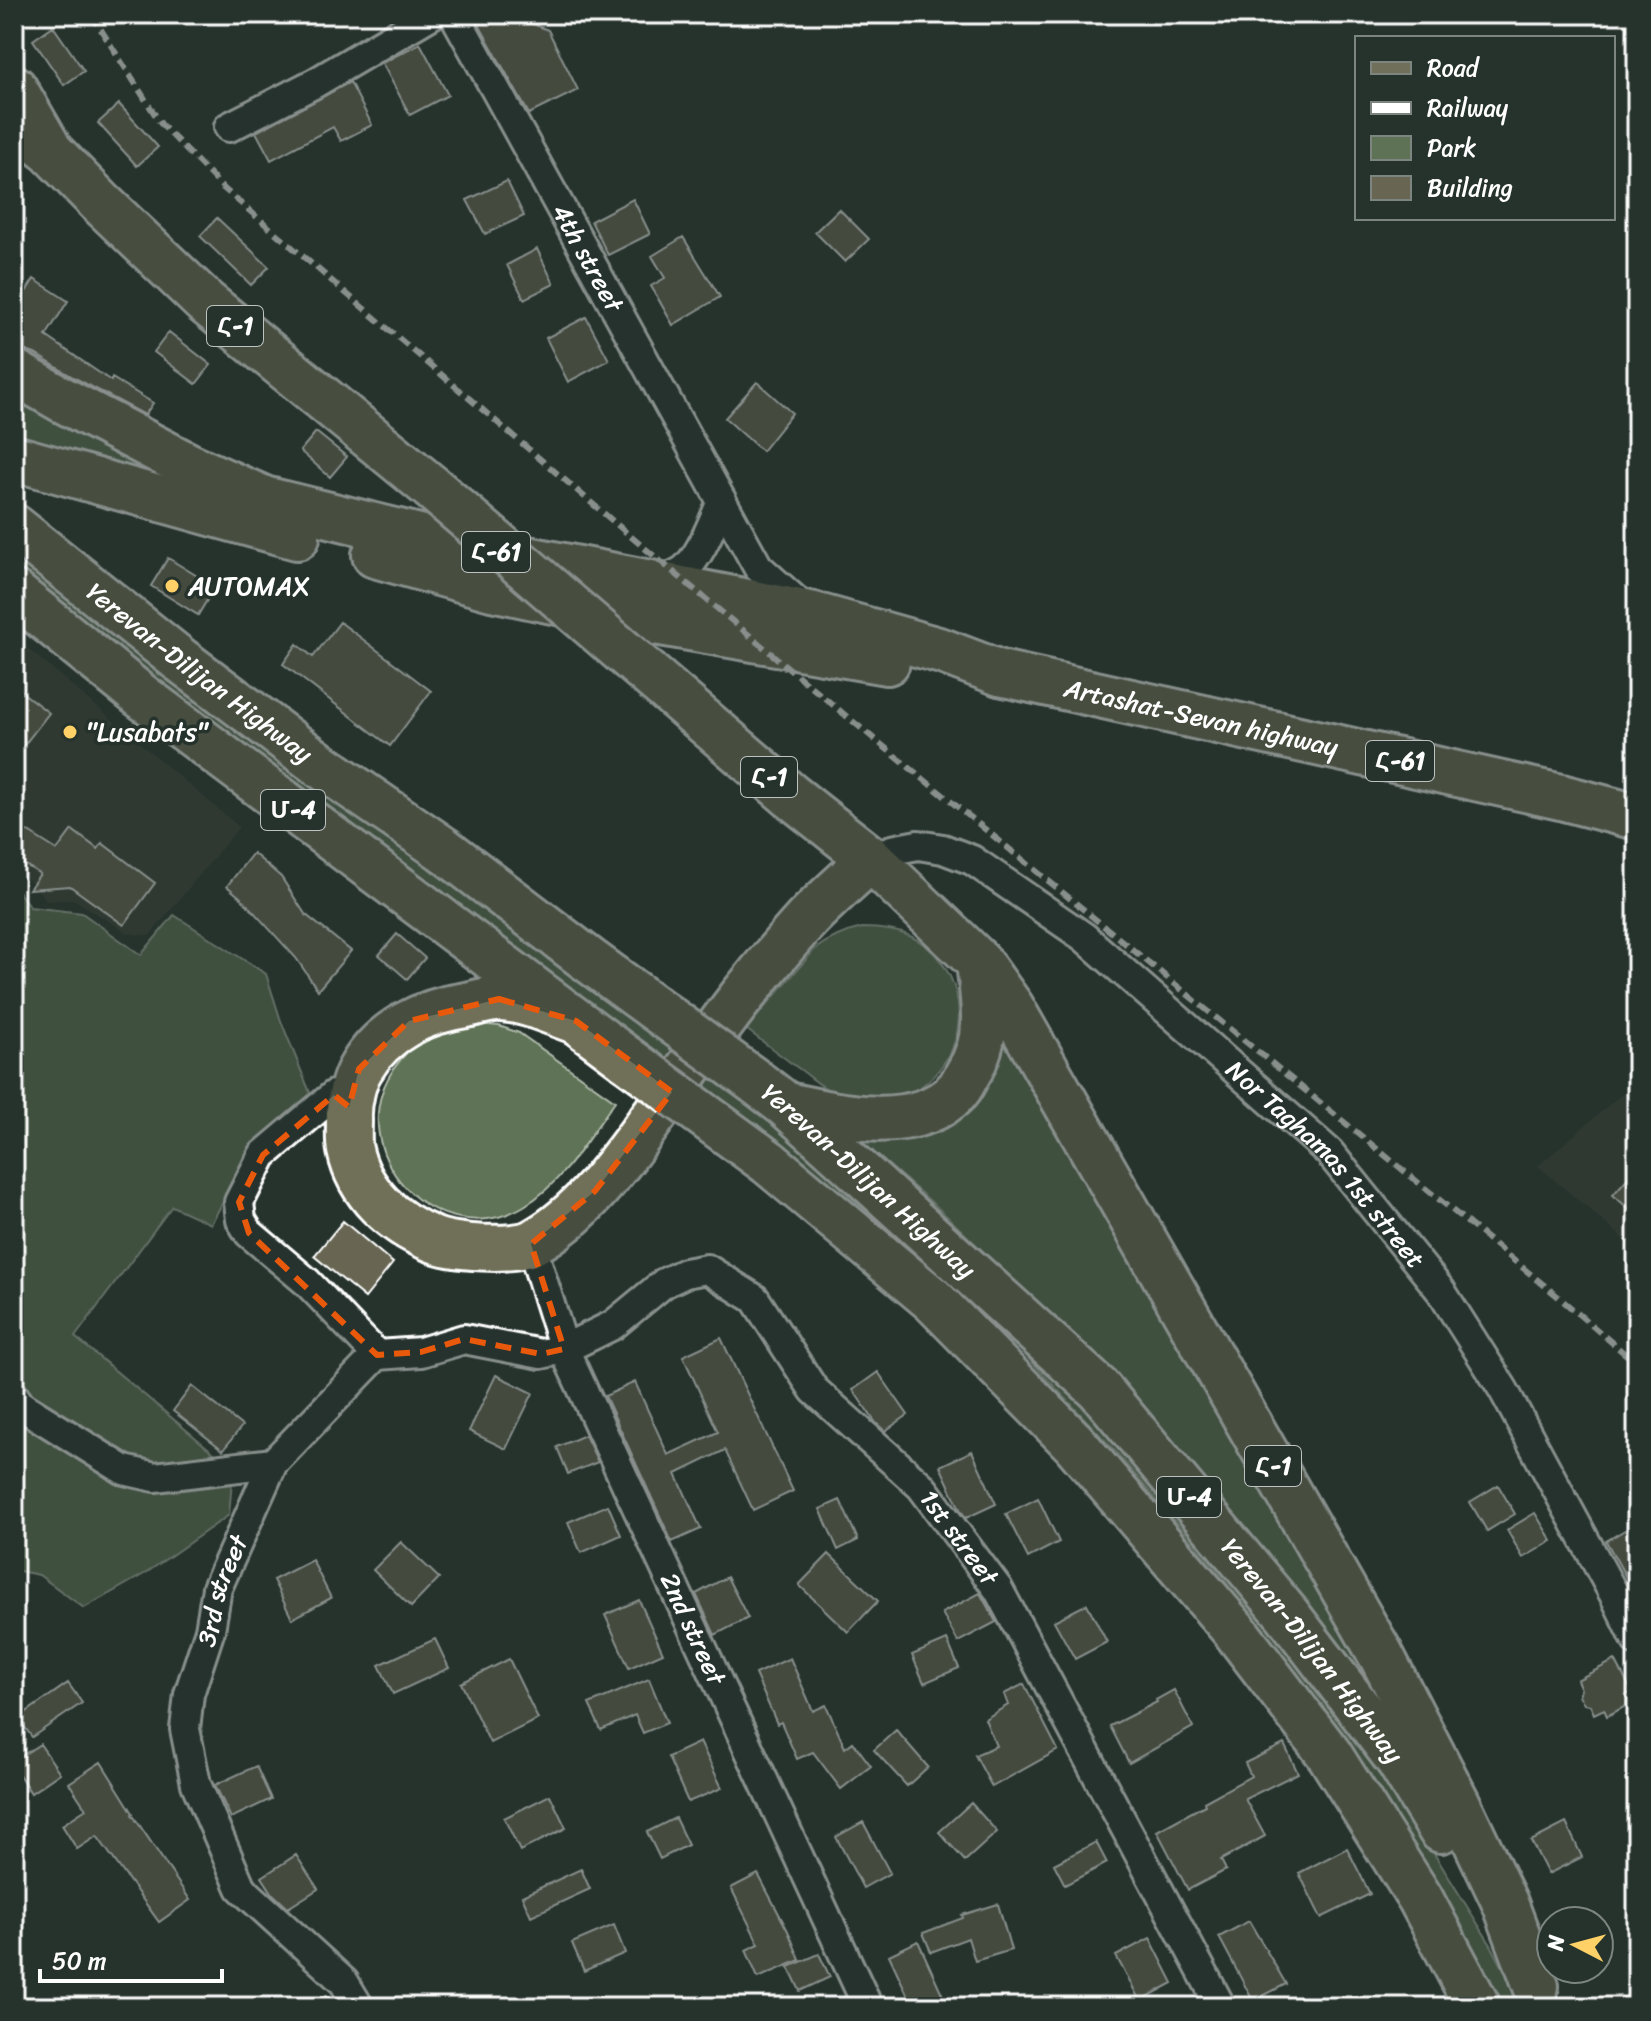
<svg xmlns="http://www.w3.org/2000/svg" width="1651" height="2021" font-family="Sriracha,'Noto Sans Armenian',sans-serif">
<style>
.built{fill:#3a4238}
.green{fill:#5e7356;stroke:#aeb9aa;stroke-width:2}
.building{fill:#686652;stroke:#fff;stroke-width:2}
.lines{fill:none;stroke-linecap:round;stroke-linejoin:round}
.minor-casing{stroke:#fff;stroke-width:34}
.primary-casing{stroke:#fff;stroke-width:50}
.trunk-casing{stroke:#fff;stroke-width:50}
.minor{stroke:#26332d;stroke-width:28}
.primary{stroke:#706f59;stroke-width:44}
.trunk{stroke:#706f59;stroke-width:44}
.rail{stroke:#fff;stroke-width:6;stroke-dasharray:12 6;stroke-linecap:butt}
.primary-bridge-casing{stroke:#fff;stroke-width:50;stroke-linecap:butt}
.trunk-bridge-casing{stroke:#fff;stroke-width:50;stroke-linecap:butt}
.primary-bridge{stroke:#706f59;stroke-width:44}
.trunk-bridge{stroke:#706f59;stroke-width:44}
.marked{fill:none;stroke:#e8590c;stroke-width:6;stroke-dasharray:16 10;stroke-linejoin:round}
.poi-dot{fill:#ffd166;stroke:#26332d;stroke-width:3}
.labels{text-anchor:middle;stroke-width:7;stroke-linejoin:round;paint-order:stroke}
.shield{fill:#26332d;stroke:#bec2c0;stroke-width:2}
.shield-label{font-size:24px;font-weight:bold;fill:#fff}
.street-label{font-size:26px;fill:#fff;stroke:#26332d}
.poi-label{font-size:26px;fill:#fff;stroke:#26332d;text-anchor:start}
</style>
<rect width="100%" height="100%" fill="#26332d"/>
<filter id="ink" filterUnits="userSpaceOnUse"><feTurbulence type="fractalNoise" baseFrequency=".0125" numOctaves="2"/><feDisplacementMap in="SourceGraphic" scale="16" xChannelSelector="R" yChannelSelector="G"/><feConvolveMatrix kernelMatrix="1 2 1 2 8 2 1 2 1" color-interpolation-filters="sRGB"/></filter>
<g filter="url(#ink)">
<path class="built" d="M14,637L239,827L149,936L128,933L73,899L48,901L14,864Z
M1637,1081V1250L1538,1166Z"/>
<path class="green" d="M14,380L232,504L14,444Z
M14,550L788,1123L1038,1344L1337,1698L1491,1945L1524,2007H1502L1470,1946L1299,1679L1218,1572L1115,1451L1023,1353L877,1220L774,1137L637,1037L50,604L14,574Z
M14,886L30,907L82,913L141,955L174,915L266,974L281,1021L313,1100L253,1146L211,1224L172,1206L75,1337L233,1469L229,1515L146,1573L84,1608L39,1575L14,1570Z
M862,928C878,928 894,929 910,936C958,959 975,1024 941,1067C931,1080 918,1091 902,1095C895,1097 886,1101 878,1101C866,1101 848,1097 836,1093C825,1090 814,1080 805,1073C785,1059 766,1044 746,1029L815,949C830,938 844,932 862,928Z
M994,1017L1409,1742L1106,1373L1037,1303L937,1207L861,1141L878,1142L901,1139Z
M478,1024L499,1026L519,1033L615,1101C589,1137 563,1183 524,1206C437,1258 337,1150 395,1067C405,1053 419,1038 436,1032C449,1027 465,1026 478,1024Z"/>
<path class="building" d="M473,14H508L548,30L578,90L529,114Z
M53,26L84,71L64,85L33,40Z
M420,43L448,95L410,115L382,63Z
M350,82L372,125L341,141L333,127L271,160L256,132Z
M119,104L158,147L137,166L98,123Z
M507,181L524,216L485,234L467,200Z
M633,199L650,234L608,255L591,221Z
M839,209L869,239L845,262L815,232Z
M217,218L269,267L251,285L200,236Z
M683,237L720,297L673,325L651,286L665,278L652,256Z
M537,249L554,284L524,299L507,265Z
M34,279L68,301L46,336L111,381L112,378L153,403L145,415L73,377L35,354L14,347V292L22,298Z
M586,317L609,360L568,382L546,338Z
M169,332L211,365L196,384L154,352Z
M757,382L792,413L762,451L725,418Z
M316,432L347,457L330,477L300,451Z
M168,558L215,587L198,615L151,586Z
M340,622L431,691L390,746L283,664L297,644L313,657Z
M14,686L49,713L14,758Z
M14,823L57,850L72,830L98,849L102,843L155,883L124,925L70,886L29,889L40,874L14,858Z
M253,853L281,877L305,914L351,951L318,990L296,958L241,898L227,886Z
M397,934L425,958L407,979L379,955Z
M1637,1167V1216L1613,1195Z
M343,1221L393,1263L365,1298L314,1256Z
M721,1338L793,1491L753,1510L725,1450L676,1474L701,1529L672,1542L605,1396L635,1382L668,1455L718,1432L683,1356Z
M878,1372L908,1415L885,1431L876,1423L853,1390Z
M496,1375L533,1393L506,1449L469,1431Z
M192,1386L242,1426L223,1450L173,1411Z
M585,1435L598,1462L568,1474L557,1447Z
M972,1451L996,1504L966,1518L960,1509L940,1466Z
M1498,1485L1515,1514L1487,1531L1470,1502Z
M1038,1498L1059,1542L1028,1558L1006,1514Z
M840,1500L858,1540L838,1550L820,1509Z
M608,1505L621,1535L581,1553L568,1522Z
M1535,1513L1552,1541L1523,1558L1507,1530Z
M1637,1523V1597L1606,1541Z
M401,1542L439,1578L411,1607L373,1570Z
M829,1554L878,1601L848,1632L799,1585Z
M312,1560L331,1598L292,1619L273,1580Z
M727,1577L748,1618L715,1635L696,1594Z
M980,1593L996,1622L958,1642L942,1613Z
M639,1600L663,1653L629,1668L605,1615Z
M1087,1604L1107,1642L1075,1659L1054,1621Z
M435,1639L449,1668L393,1694L379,1665Z
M947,1640L959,1668L924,1683L912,1655Z
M790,1658L813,1711L826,1705L845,1748L853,1742L871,1766L841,1789L813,1752L797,1759L781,1722L777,1724L755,1674Z
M509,1659L538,1719L490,1743L461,1683Z
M1615,1660L1632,1692L1626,1695V1706L1607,1716L1604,1709L1594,1714L1590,1705L1584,1704L1579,1695L1581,1689L1577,1680Z
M649,1679L667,1723L643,1733L635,1715L601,1730L589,1704Z
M68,1683L82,1703L32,1737L18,1718Z
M1024,1684L1058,1750L992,1787L975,1755L996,1746L985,1719L1008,1705L1004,1694Z
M1174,1690L1193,1727L1129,1763L1110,1726L1157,1702L1156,1700Z
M896,1730L928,1767L907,1786L874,1750Z
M700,1742L722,1788L688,1802L668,1757Z
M40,1744L60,1773L31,1793L14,1767V1761Z
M1284,1744L1298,1773L1245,1799L1265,1836L1221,1860L1226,1870L1188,1890L1157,1831L1205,1805L1204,1802L1251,1776L1245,1763Z
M101,1762L133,1813L132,1814L190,1900L159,1922L97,1836L77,1849L62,1825L86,1809L69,1783Z
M256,1766L271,1799L231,1818L215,1785Z
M550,1795L566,1828L520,1851L504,1818Z
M971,1803L997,1832L965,1861L939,1832Z
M675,1818L688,1845L660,1859L647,1832Z
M863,1822L890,1873L863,1888L836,1837Z
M1566,1823L1582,1857L1548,1874L1531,1841Z
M1096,1842L1107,1863L1065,1885L1054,1864Z
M1347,1848L1370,1894L1321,1918L1299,1873Z
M296,1855L318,1889L288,1908L273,1894L262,1877Z
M581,1869L590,1889L531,1916L522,1896Z
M758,1874L788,1931L800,1960L758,1978L746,1950L759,1944L731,1888Z
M998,1904L1011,1950L975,1961L968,1938L931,1952L923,1933L963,1918L962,1915Z
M1249,1921L1286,1984L1253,2001L1219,1937Z
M614,1925L625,1953L584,1971L572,1943Z
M1150,1938L1173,1983L1140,2001L1116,1956Z
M918,1941L944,1998L926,2007H913L889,1955Z
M819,1954L830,1977L800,1991L789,1967Z"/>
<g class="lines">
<g class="minor-casing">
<g id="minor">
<path id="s1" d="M454,14L758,567L806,610"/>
<path d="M229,127L315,83L432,14"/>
<path d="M654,583C663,579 676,576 684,570C701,556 713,521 722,502"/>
<path id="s2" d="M871,859L892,850L918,845L943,849L972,860L1084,937L1329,1152L1441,1291L1503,1389L1616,1598L1637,1641"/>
<path d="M349,1107L334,1095L263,1155L239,1202L241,1220L249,1233L307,1282L377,1355"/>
<path id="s3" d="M531,1244L564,1349L868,2007"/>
<path d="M14,1396L20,1405L124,1470L155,1477L273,1463"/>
<path id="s4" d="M359,2007L344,1982L241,1888L196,1784L185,1729L189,1694L210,1630L217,1588L273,1463L377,1355L421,1352L464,1339L541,1354L564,1349L613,1325L664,1283L685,1273L707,1269L755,1299L814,1390L921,1486L998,1589L1221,2007"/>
</g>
</g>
<g class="primary-casing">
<g id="primary">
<path d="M14,88L47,145"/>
<path d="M14,124L50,151L100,202L205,302L431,487"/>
<path id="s5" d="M1000,673L1561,797L1637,817"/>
<path d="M670,692L791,796L871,859"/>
</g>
</g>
<g class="trunk-casing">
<g id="trunk">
<path d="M14,372L61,399L189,466L264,499L440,542L810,614L942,651L1000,673"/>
<path d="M14,458L297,537"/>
<path id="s6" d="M14,527L179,659L319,764L443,849L586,958"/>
<path d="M375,555L492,588L632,618L887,662"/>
<path d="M14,593L140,695L627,1059"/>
<path d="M576,1021C552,1013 527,1000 501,999C490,998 477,1003 466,1005C424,1011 383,1030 361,1068C353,1080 348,1105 349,1120C349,1130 348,1141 350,1150C359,1193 393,1223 432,1239C452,1248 514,1252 533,1242C579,1218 620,1163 650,1121C681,1079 711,1036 743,995C763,970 784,944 805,921C826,899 849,879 871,859L979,962L1011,1007L1381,1655L1457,1802L1505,1903L1536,1986"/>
<path id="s7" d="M756,1082L786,1105L1099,1389L1287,1614L1399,1761L1441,1830"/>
<path d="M787,1105C837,1116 916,1135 957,1091C961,1087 964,1080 967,1075C977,1059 984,1038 984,1018C984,999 981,981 979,962"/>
<path d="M768,1162L933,1300L1074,1443L1235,1631L1329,1754L1420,1898L1478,2007"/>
</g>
</g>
<use href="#minor" class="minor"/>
<use href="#primary" class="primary"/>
<use href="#trunk" class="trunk"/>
<path class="rail" d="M91,14L161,124L223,188L635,540L845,715L1555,1294L1637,1364"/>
<g class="primary-bridge-casing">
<path id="primary-bridge" d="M431,487L670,692"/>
</g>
<g class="trunk-bridge-casing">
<path id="trunk-bridge" d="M586,958L756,1082
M627,1059L768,1162"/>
</g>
<use href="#primary-bridge" class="primary-bridge"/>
<use href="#trunk-bridge" class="trunk-bridge"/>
</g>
</g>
<path d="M0 0H1651V2021H0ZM499,999L576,1021L672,1092L595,1191L531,1244L564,1349L541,1354L464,1339L421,1352L377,1355L249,1233L239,1202L263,1155L334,1095L349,1107L359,1069L409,1021Z" fill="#26332d" fill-opacity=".55" fill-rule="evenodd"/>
<path class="marked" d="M499,999L576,1021L672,1092L595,1191L531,1244L564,1349L541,1354L464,1339L421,1352L377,1355L249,1233L239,1202L263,1155L334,1095L349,1107L359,1069L409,1021Z"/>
<g class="poi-dot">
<circle cx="172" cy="586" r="8"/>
<circle cx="70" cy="732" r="8"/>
</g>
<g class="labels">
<g class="shield">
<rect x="207" y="306" width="56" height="40" rx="6"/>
<rect x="462" y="532" width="68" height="40" rx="6"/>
<rect x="1366" y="741" width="68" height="40" rx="6"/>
<rect x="741" y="757" width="56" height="40" rx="6"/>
<rect x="261" y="790" width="64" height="40" rx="6"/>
<rect x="1245" y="1446" width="56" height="40" rx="6"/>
<rect x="1157" y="1477" width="64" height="40" rx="6"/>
</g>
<g class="shield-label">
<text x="235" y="334">Հ-1</text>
<text x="496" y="560">Հ-61</text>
<text x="1400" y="769">Հ-61</text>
<text x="769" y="785">Հ-1</text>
<text x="293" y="818">Մ-4</text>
<text x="1273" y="1474">Հ-1</text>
<text x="1189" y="1505">Մ-4</text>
</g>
<g class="street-label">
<text dy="9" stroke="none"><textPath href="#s1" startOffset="278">4th street</textPath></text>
<text dy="9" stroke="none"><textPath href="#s6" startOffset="236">Yerevan-Dilijan Highway</textPath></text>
<text dy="9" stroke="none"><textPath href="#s5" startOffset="206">Artashat-Sevan highway</textPath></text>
<text dy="9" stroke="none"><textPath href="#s2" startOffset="574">Nor Taghamas 1st street</textPath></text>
<text dy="9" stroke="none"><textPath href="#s7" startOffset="150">Yerevan-Dilijan Highway</textPath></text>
<text dy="9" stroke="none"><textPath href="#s4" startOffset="1500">1st street</textPath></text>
<text dy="9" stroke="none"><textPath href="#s4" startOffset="482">3rd street</textPath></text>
<text dy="9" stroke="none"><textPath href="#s3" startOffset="418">2nd street</textPath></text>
<text dy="9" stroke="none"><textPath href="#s7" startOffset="798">Yerevan-Dilijan Highway</textPath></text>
</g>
<g class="poi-label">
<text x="188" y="595">AUTOMAX</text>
<text x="86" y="741">"Lusabats"</text>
</g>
</g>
<rect width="1651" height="2021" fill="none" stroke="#26332d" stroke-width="48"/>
<rect x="24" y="24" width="1603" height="1973" fill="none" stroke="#fff" stroke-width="3" filter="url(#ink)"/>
<rect x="1355" y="36" width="260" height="184" fill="#26332d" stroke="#7d8581" stroke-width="2"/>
<rect x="1371" y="62" width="40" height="12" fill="#706f59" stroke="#7d8581" stroke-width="2"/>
<text x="1427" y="76" font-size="24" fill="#ffffff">Road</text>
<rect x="1371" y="102" width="40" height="12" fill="#ffffff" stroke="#7d8581" stroke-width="2"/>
<text x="1427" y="116" font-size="24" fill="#ffffff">Railway</text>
<rect x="1371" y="136" width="40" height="24" fill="#5e7356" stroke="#7d8581" stroke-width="2"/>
<text x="1427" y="156" font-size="24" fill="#ffffff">Park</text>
<rect x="1371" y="176" width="40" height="24" fill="#686652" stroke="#7d8581" stroke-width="2"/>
<text x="1427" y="196" font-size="24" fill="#ffffff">Building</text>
<g transform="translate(1575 1945) rotate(276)"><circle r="38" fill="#26332d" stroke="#7d8581" stroke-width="2"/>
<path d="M0-6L14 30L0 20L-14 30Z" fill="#ffd166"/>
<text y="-12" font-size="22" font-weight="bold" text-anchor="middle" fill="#ffffff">N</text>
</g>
<path d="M40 1969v12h182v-12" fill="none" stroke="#ffffff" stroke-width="4"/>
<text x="52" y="1969" font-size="24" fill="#ffffff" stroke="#26332d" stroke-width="6" paint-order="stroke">50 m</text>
</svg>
